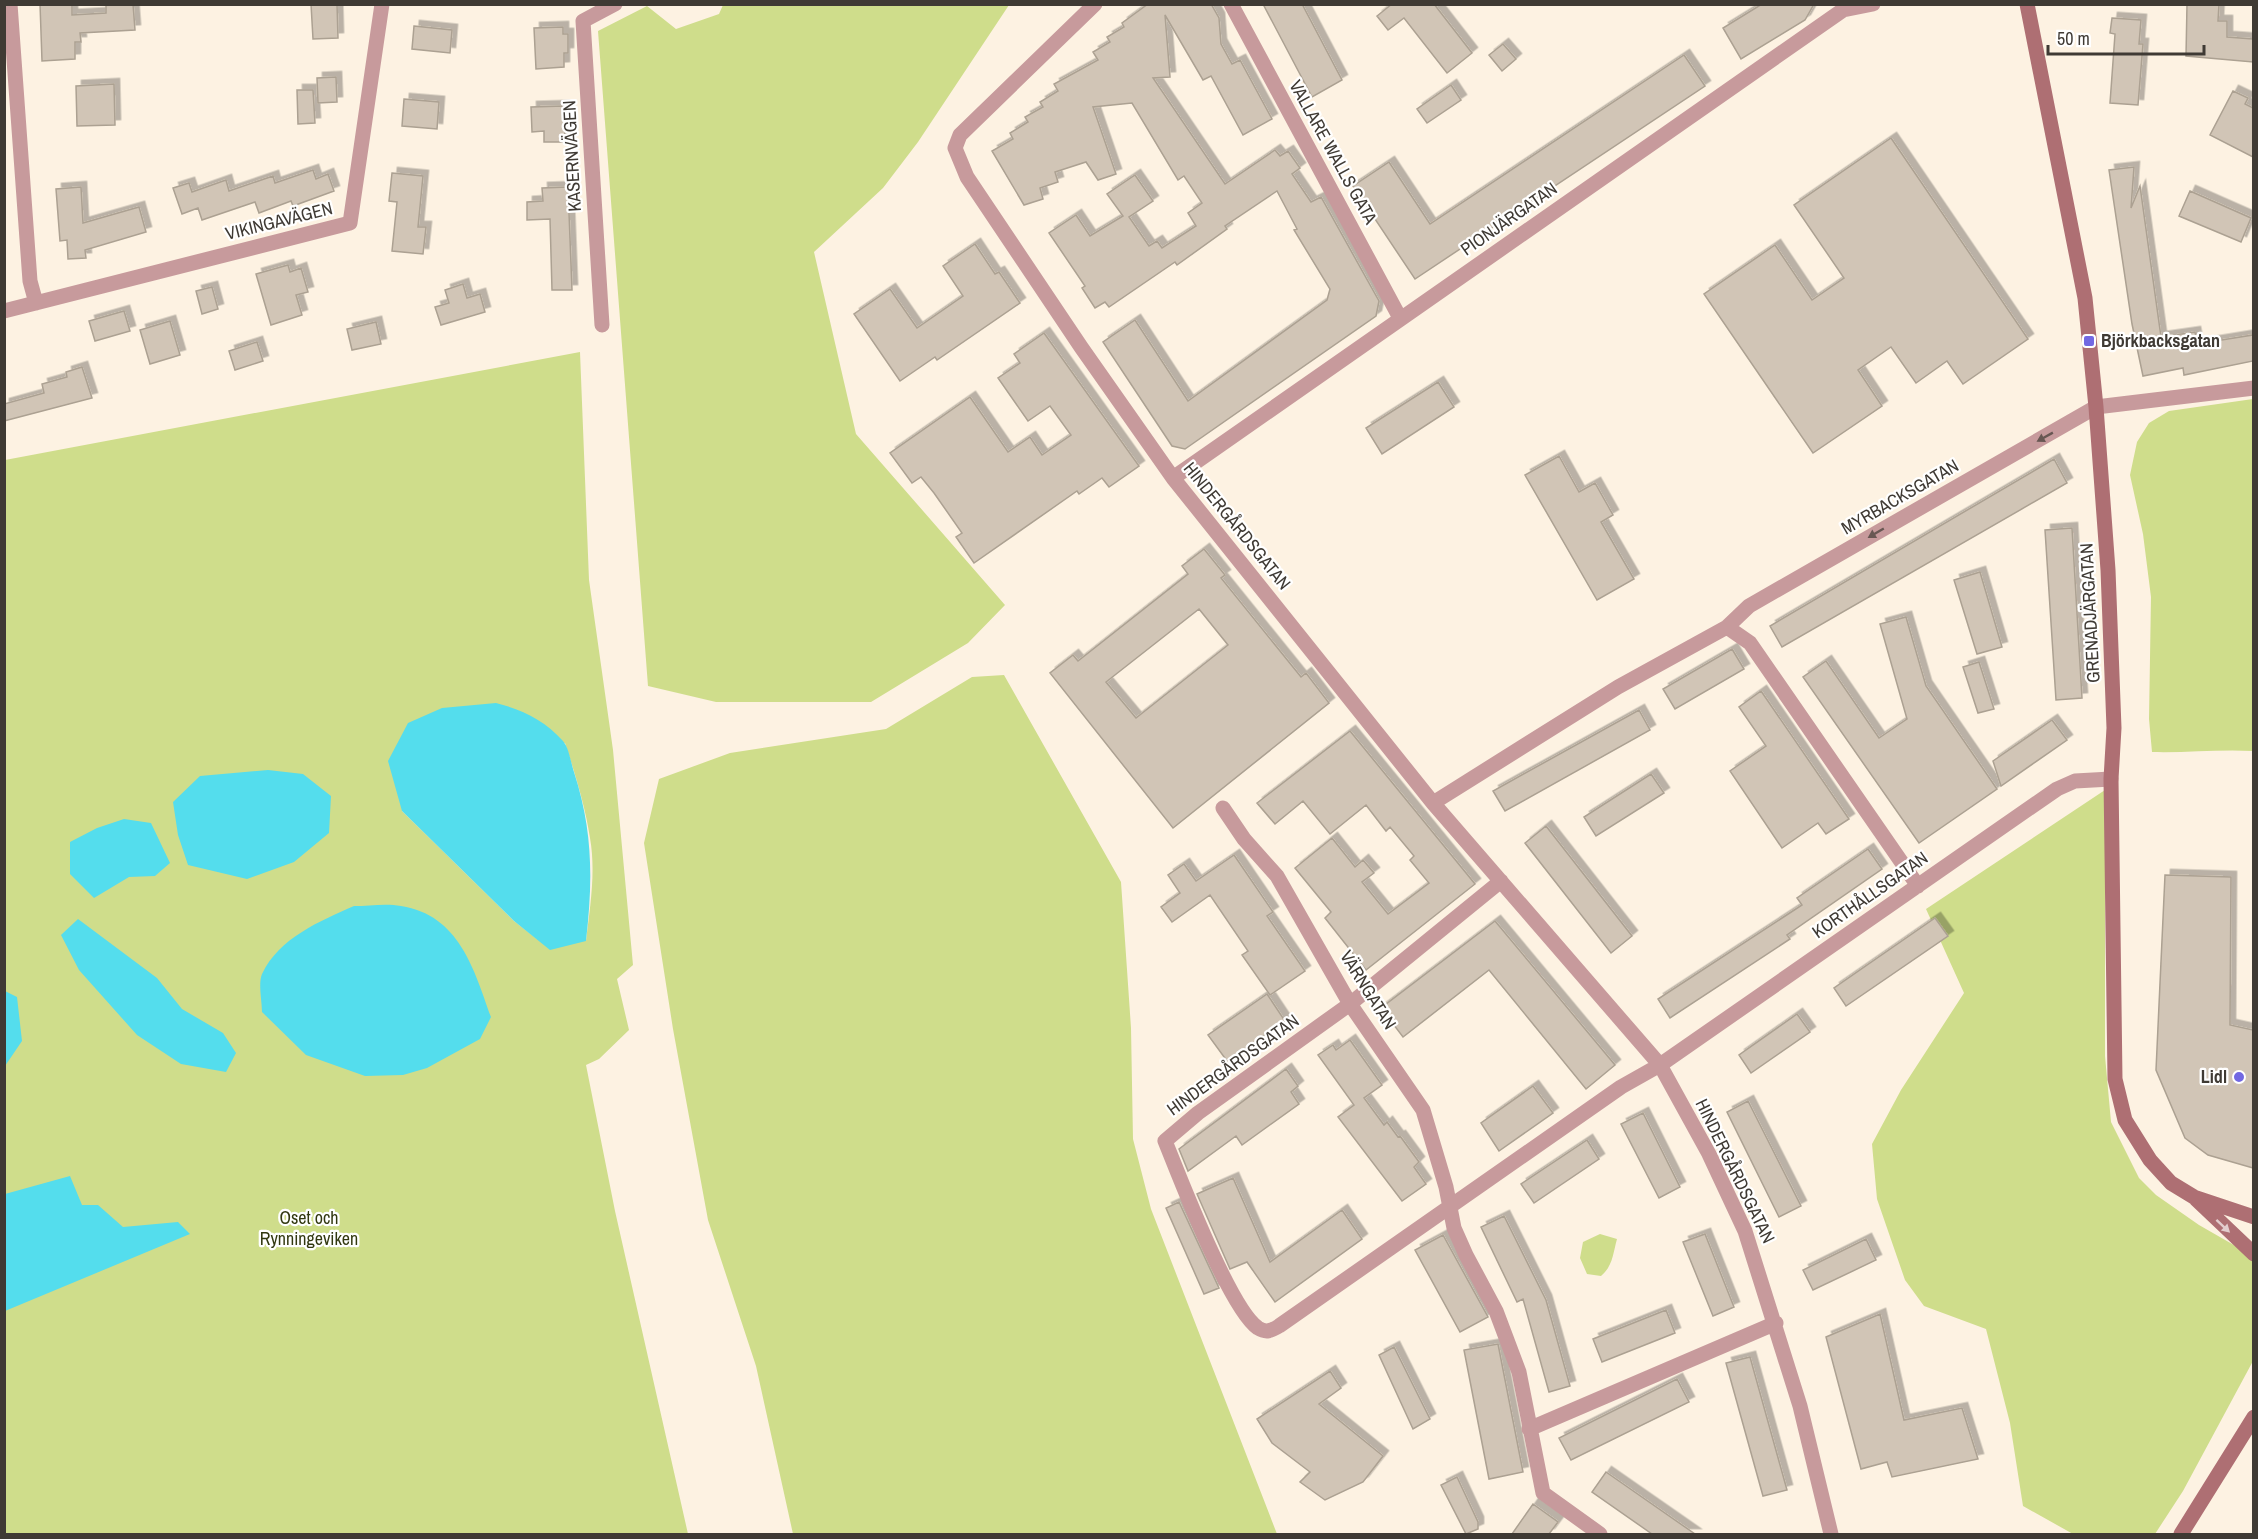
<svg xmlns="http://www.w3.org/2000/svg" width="2258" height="1539" font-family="'Archivo Narrow',sans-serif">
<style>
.green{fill:#cfdd8b;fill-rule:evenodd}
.water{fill:#54dded}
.building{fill:#d1c5b6;stroke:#aca192;stroke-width:1.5;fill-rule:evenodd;filter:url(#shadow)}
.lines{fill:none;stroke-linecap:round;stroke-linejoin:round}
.street{stroke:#c79a9c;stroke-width:15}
.secondary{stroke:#ae6f73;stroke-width:15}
.oneway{fill:#685753}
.oneway2{fill:#e3cdce}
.poi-dot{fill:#7268e2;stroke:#fff;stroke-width:2}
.labels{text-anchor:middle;stroke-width:4.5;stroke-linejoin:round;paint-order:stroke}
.street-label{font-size:18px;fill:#3f3a34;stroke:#fff}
.poi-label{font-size:18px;font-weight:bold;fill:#3f3a34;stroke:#fff;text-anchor:start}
.park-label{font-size:18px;fill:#323810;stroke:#fff}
</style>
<defs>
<filter id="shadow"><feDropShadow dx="5.5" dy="-5.5" stdDeviation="0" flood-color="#0004"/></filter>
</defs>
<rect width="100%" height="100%" fill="#fdf2e2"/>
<path class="green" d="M723,5H1009L918,142L883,188L814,252L856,434L1005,605L968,643L871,702H716L648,686L598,31L647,6L676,29L719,14Z
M580,352L589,580L613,750L633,965L617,979L629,1030L599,1059L586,1065L615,1211L688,1534H5V460ZM565,743C575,774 585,805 590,838C596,872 590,907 586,941L537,939L514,921L402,811Z
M2253,399V751C2219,749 2186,753 2152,752L2149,719L2151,597L2143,534L2130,475L2137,442L2149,423L2169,411Z
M1004,675L1121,882L1131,1028L1133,1139L1151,1209L1277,1534H793L756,1366L708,1220L673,1029L644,843L659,779L730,753L886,729L972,677Z
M2105,790V1056L2111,1122L2139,1178L2156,1195L2199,1225L2253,1256V1361L2183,1491L2155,1534H2073L2023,1506L2010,1423L1986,1329L1924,1306L1905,1280L1877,1199L1872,1144L1901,1090L1964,993L1926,909Z
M1600,1234L1617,1239C1613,1253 1613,1266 1601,1276L1587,1274L1580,1258L1583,1242Z"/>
<path class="water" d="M496,703C523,710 544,720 563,741C569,748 571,763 574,772C593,831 593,880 586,941L550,950L514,921L402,811L388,761L408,723L442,708Z
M268,770L303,774L331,796L329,833L294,862L247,879L188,865L178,835L173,802L200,776Z
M124,819L151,823L170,863L155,876L129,877L94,898L70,874V842L97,828Z
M354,906C369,906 386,903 401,906C459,915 474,969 491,1017L480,1039L427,1068L403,1075L365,1076L306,1055L262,1012C262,1001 258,983 262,974C279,938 320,921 354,906Z
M78,919L157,978L182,1009L223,1033L236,1053L226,1072L181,1064L137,1035L79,970L61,935Z
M5,991L17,997L22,1041L5,1066Z
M70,1176L82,1205H98L123,1227L178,1222L190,1234L5,1311V1194Z"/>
<path class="building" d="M40,4H72V15L106,13V4H133L135,30L80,33L81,42H75V59L42,61Z
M311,4H337L338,38L313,39Z
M1148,4H1211L1219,18L1221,44L1232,64L1240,60L1272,119L1243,135L1211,76L1203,80L1165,15L1170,77L1153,78L1225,184L1275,150L1280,156L1288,151L1300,168L1292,174L1311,202L1321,197L1379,301L1376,316L1185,449L1172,446L1103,342L1135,320L1188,401L1327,300L1330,289L1294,230L1297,229L1277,191L1225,226L1227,229L1177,265L1175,262L1109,307L1105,302L1095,308L1082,288L1085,286L1049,233L1076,215L1090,236L1123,216L1107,194L1135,175L1153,201L1129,217L1149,246L1157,241L1162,248L1196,226L1188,213L1202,203L1184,176L1178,180L1132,103L1093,107L1116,174L1098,180L1086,162L1055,172L1058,182L1040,188L1043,199L1024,205L992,151L1013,139L1010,133L1028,122L1025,117L1043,107L1040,102L1058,91L1054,84L1098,60L1093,52L1110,42L1107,37L1124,27L1122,23Z
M1263,4H1302L1342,80L1312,97Z
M1392,4H1434L1472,53L1447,73L1404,18L1388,30L1377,16Z
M1762,4H1814L1805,20L1741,59L1723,28Z
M2187,4H2219L2218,21H2227V37L2253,39V62L2186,56Z
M2112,18L2141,20L2139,44H2143L2138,105L2110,103L2115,34L2110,33Z
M414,26L452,30L450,53L412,49Z
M563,27V34H568V53H564V67L536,69L534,28Z
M1503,44L1516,59L1502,71L1489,55Z
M1684,55L1705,86L1415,279L1353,186L1389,162L1430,224Z
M336,77L337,102L318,103L317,78Z
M114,84L115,125L77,126L76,86Z
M1451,85L1461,100L1427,123L1417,109Z
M297,90H313L315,123L298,124Z
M2233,91L2248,98L2245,104L2253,108V157L2210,135Z
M404,99L439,102L437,129L402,126Z
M564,106L565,142H544V131L532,132L531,107Z
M1891,138L2028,339L1963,384L1947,361L1916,383L1891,347L1858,370L1882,406L1813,453L1704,294L1775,245L1812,300L1844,278L1794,205Z
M2134,167L2131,208L2140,186L2161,337L2195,332L2197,344L2253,335V361L2184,375L2183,368L2143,376L2132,324L2109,170Z
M313,170L316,179L328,174L334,191L293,206L291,201L259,213L255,202L202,220L198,208L182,214L173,188L189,183L192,192L226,180L229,191L273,176L275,183Z
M392,173L423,176L418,227H426L423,254L392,251L397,202L389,201Z
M81,187L83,223L139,207L146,232L85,250L86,258L68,259L67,240L60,241L56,189Z
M568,187L572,290H552L550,219L527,220V202L543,201L542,188Z
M2190,191L2251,218L2241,242L2179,216Z
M975,244L995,274L999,272L1020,303L937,360L935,357L900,381L854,314L890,289L917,328L963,296L943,266Z
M288,265L290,272L301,268L308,292L296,295L302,315L271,325L256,274Z
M463,284L467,298L480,294L485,312L441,325L435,307L449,303L445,290Z
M212,287L218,309L202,314L196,291Z
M124,311L130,331L95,341L89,321Z
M170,321L180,355L150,364L140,330Z
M376,322L381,344L352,350L347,329Z
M1044,333L1139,466L1109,487L1102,478L1079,494L1077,491L974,563L956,537L962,533L934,493L921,477L912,483L890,453L970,397L1008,452L1030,437L1042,455L1071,435L1050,406L1028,421L998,378L1020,363L1014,354Z
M257,342L263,361L235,370L229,351Z
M82,367L92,398L4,421V404L44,393L42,384L67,377L66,372Z
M1438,382L1454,407L1382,454L1366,428Z
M1559,456L1579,492L1595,483L1613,515L1601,522L1634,579L1597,600L1525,475Z
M2054,459L2067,483L1782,647L1770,626Z
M2072,528L2082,698L2056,700L2045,530Z
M1204,549L1225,575L1221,578L1301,677L1306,673L1329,703L1173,828L1050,673L1073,655L1078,661L1188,574L1182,566ZM1199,609L1228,645L1136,718L1106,682Z
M1980,572L2002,647L1977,654L1954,580Z
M1906,617L1926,686L1997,789L1919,843L1803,677L1826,661L1879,738L1907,719L1880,624Z
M1732,649L1744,669L1675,709L1663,689Z
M1979,662L1994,709L1978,713L1963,667Z
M1761,691L1849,819L1826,834L1818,823L1782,848L1730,771L1766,746L1739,707Z
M1639,710L1650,730L1505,811L1493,791Z
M2052,720L2067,740L2001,786L1993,761Z
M1350,731L1475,884L1366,970L1325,918L1331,912L1295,868L1332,838L1355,867L1363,860L1374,873L1362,882L1388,914L1429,883L1410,860L1414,856L1390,827L1386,831L1366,805L1330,834L1303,801L1275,824L1257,803Z
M1651,774L1664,793L1596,836L1584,817Z
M1546,826L1632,936L1611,953L1525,843Z
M1868,849L1882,869L1787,935L1790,939L1670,1018L1658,999L1802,905L1797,898Z
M1234,855L1273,912L1267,916L1305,971L1270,995L1242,955L1248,951L1210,895L1172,922L1161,907L1180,893L1168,875L1184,864L1196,881Z
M2165,875L2231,877L2230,1025L2253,1030V1168L2208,1155L2185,1138L2156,1070Z
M1935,918L1948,936L1846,1006L1834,988Z
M1495,921L1615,1065L1586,1089L1489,970L1403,1037L1381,1008Z
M1267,994L1285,1021L1227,1061L1208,1035Z
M1797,1014L1810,1032L1751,1073L1739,1055Z
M1350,1040L1382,1085L1364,1098L1384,1125L1387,1122L1398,1137L1400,1136L1419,1162L1414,1167L1426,1184L1402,1201L1338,1117L1354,1105L1318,1055L1333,1045L1336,1050Z
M1286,1069L1298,1086L1291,1092L1299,1104L1242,1145L1236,1136L1188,1171L1179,1149Z
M1533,1086L1553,1113L1499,1151L1481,1123Z
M1748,1101L1801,1206L1779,1217L1727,1112Z
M1643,1113L1680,1187L1659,1198L1621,1124Z
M1587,1140L1599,1159L1534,1203L1521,1184Z
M1233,1178L1270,1262L1342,1210L1362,1239L1275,1302L1247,1262L1230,1269L1197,1194Z
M1179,1202L1219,1288L1204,1294L1166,1208Z
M1504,1216L1546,1300L1570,1386L1549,1392L1523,1299L1517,1302L1481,1227Z
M1705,1234L1734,1307L1713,1316L1683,1242Z
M1443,1235L1488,1317L1460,1332L1415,1250Z
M1866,1239L1876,1260L1813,1290L1803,1270Z
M1666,1310L1675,1333L1602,1362L1593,1339Z
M1880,1314L1904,1420L1962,1408L1978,1459L1892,1477L1887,1462L1861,1469L1826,1337Z
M1498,1344L1523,1472L1489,1479L1464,1350Z
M1394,1347L1430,1419L1413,1429L1379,1355Z
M1750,1357L1787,1490L1763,1496L1726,1363Z
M1330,1371L1341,1388L1319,1404L1383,1456L1363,1482L1325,1500L1300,1482L1310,1472L1272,1443L1257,1419Z
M1677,1379L1689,1402L1571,1460L1559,1438Z
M1606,1472L1695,1534H1652L1592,1492Z
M1457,1477L1478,1522V1529L1466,1534L1441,1485Z
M1533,1504L1558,1522L1549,1534H1512Z"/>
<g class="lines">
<path class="street" d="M10,4L30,281L36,303
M1095,4L960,135L955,148L967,177L1081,347L1173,478L1433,803L1660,1065L1709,1154L1745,1231L1800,1406L1831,1534
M1231,4L1400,318
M4,311L350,223L382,4
M602,325L583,21L615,4
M1173,478L1843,10L1873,4
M1727,627L1749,606L2096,407L2254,388
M1433,803L1618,687L1727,627L1750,643L1918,886
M1223,808L1244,839L1277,876L1350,1004L1423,1110L1446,1187L1454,1228L1466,1255L1496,1311L1519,1372L1543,1493L1600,1534
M1501,881L1350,1004L1198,1113L1165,1141C1180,1178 1230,1309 1258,1328C1266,1333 1271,1331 1279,1326L1621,1087L1660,1065L2057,789L2075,781L2111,779
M1529,1429L1776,1323"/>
<path class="secondary" d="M2027,4L2085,298L2096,407L2108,570L2114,728L2111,779L2115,1079L2125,1120L2150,1160L2171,1183L2194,1197L2254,1217
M2196,1199L2254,1254
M2181,1534L2254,1417"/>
</g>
<defs><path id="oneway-solid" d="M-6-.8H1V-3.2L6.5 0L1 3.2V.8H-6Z" transform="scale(1.5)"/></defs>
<g class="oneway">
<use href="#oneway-solid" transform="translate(2045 437) rotate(151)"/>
<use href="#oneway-solid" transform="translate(1876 533) rotate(150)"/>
</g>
<use class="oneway2" href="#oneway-solid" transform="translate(2223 1226) rotate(43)"/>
<g class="poi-dot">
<rect x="2083" y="335" width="12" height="12" rx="3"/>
<circle cx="2239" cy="1077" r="6"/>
</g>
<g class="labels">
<g class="street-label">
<text transform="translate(1333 152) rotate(61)" y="6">VALLARE WALLS GATA</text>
<text transform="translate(572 156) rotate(-93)" y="6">KASERNVÄGEN</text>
<text transform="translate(1509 219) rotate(-35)" y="6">PIONJÄRGATAN</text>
<text transform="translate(279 221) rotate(-14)" y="6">VIKINGAVÄGEN</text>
<text transform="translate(1900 497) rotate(-30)" y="6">MYRBACKSGATAN</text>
<text transform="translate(1237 526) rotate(51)" y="6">HINDERGÅRDSGATAN</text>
<text transform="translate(2090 613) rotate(-93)" y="6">GRENADJÄRGATAN</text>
<text transform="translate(1870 895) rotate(-35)" y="6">KORTHÅLLSGATAN</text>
<text transform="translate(1368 990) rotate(58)" y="6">VÄRNGATAN</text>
<text transform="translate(1233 1065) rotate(-36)" y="6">HINDERGÅRDSGATAN</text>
<text transform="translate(1735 1171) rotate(64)" y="6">HINDERGÅRDSGATAN</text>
</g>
<g class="poi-label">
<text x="2101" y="347">Björkbacksgatan</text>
<text x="2227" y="1083" text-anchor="end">Lidl</text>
</g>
<g class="park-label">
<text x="309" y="1224">Oset och<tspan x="309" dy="21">Rynningeviken</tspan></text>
</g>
</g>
<rect width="2258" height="1539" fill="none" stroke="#3f3a34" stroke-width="12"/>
<path d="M2048 45v9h156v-9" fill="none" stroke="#3f3a34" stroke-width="3"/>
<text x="2057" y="45" font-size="18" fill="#3f3a34" stroke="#ffffff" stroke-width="4.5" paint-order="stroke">50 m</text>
</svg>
